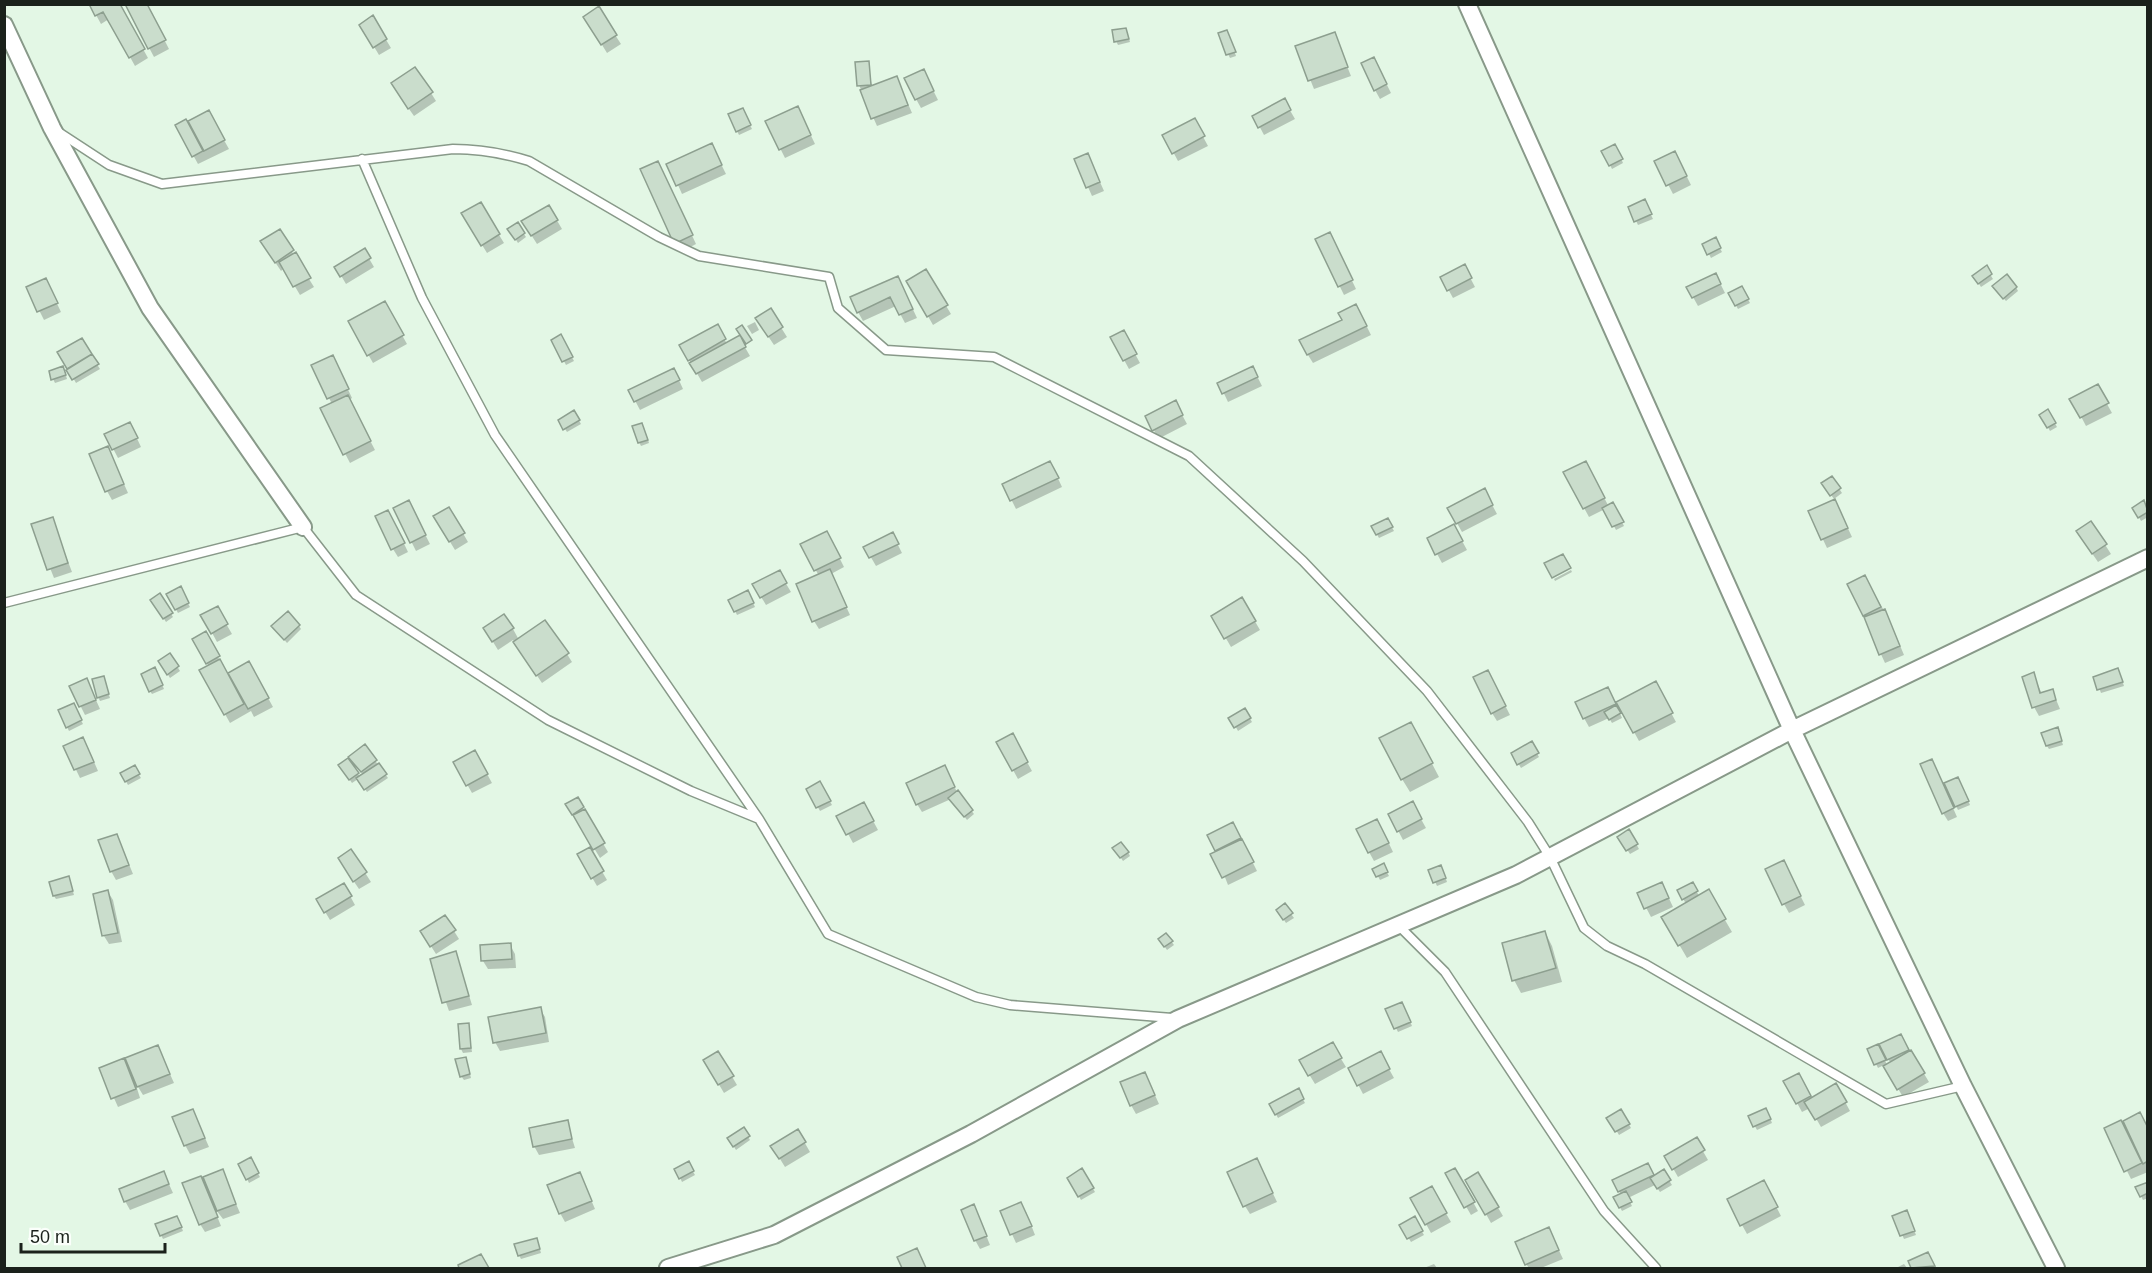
<svg xmlns="http://www.w3.org/2000/svg" width="2152" height="1273" font-family="Arial,sans-serif">
<style>
.shadow{fill:#0003;fill-rule:evenodd}
.building{fill:#caddcc;stroke:#8d9f8f;stroke-width:1.5}
.lines{fill:none;stroke-linecap:round;stroke-linejoin:round}
.service-casing{stroke:#889989;stroke-width:11}
.minor-casing{stroke:#889989;stroke-width:20}
.service{stroke:#fff;stroke-width:8}
.minor{stroke:#fff;stroke-width:16}
</style>
<rect width="100%" height="100%" fill="#e3f7e5"/>
<path class="shadow" d="M90,4H118L148,58L135,66L109,19L101,24Z
M126,4H146L169,49L154,57Z
M598,9L621,44L607,53L585,17Z
M373,18L391,48L379,55L361,25Z
M1126,29L1130,42L1118,45L1116,41Z
M1334,34L1351,76L1314,89L1297,47Z
M1229,35L1236,56L1230,58L1228,54Z
M868,63L872,87L897,78L912,113L877,126L859,85Z
M1378,67L1391,93L1380,99L1375,90Z
M928,80L938,100L921,108L916,99Z
M397,92L431,93L436,101L414,116Z
M1284,100L1295,119L1264,135L1254,116Z
M208,112L229,149L198,164L177,126L187,124Z
M744,113L752,129L739,135L737,131Z
M802,117L815,144L785,158L767,122Z
M1194,120L1208,146L1178,161L1164,135Z
M1615,146L1623,163L1612,169L1603,151Z
M716,154L726,174L682,194L678,185Z
M1088,155L1104,191L1092,196L1076,160Z
M1656,161H1679L1691,185L1673,194Z
M662,171L696,244L681,252Z
M1644,201L1653,219L1638,225L1630,208Z
M480,204L504,243L487,253L463,214Z
M549,207L562,229L537,244L523,222Z
M517,224L526,237L518,243L509,229Z
M279,231L314,287L300,295L284,268L281,271L267,250Z
M1715,239L1722,252L1711,258L1704,244Z
M1317,240L1334,243L1356,289L1344,295Z
M364,250L374,267L346,284L336,267Z
M1464,266L1475,287L1453,298L1442,278Z
M1986,268L1993,279L1981,287L1974,276Z
M925,271L951,314L933,325L908,281Z
M1720,283L1725,293L1698,306L1693,297Z
M902,286L917,318L905,323L896,306L863,321L858,312Z
M2016,287L2018,291L2006,301L1996,290Z
M28,288L50,289L61,312L44,320Z
M1742,288L1750,303L1738,309L1730,294Z
M384,303L407,344L373,363L350,322Z
M770,310L787,337L774,345L762,327Z
M1361,315L1371,335L1313,363L1308,355Z
M755,322L759,330L752,334L747,326Z
M717,326L727,344L739,337L750,356L702,382L681,346Z
M1123,332L1140,363L1129,369L1112,338Z
M561,336L574,361L566,365L553,340Z
M81,340L100,369L76,383L59,353Z
M313,366H337L352,398L349,400L375,450L350,463L322,409L332,404Z
M65,372L67,379L55,383L53,379Z
M1257,376L1262,386L1228,402L1219,383Z
M678,378L683,389L640,410L630,391Z
M2097,386L2112,413L2086,426L2072,399Z
M1180,411L1187,424L1158,439L1154,430Z
M2048,411L2057,427L2050,431L2041,415Z
M574,412L581,424L567,432L560,421Z
M644,428L649,443L641,446L639,442Z
M134,432L141,447L118,458L106,435Z
M108,448L128,493L112,500L107,491Z
M1590,471L1609,507L1613,504L1624,526L1616,530L1605,509L1589,517L1565,473Z
M1055,472L1062,487L1016,509L1004,485Z
M1832,478L1842,493L1834,499L1823,484Z
M1489,499L1497,514L1462,532L1449,509Z
M1835,501L1852,537L1827,548L1810,512Z
M2143,502L2148,517L2141,521L2134,508Z
M395,509L413,511L430,544L416,551Z
M449,509L468,542L455,550L435,517Z
M52,519L72,572L54,578L33,525Z
M1388,520L1394,531L1379,538L1373,527Z
M393,521L408,552L398,557L393,549Z
M2091,523L2111,554L2098,562L2083,540Z
M1454,526L1467,550L1442,563L1429,539Z
M831,541L844,567L831,574L850,615L819,629L814,621L819,576L802,545Z
M897,543L902,553L876,566L865,547Z
M1571,570L1572,572L1555,581L1554,579Z
M779,572L791,592L766,605L754,585Z
M1849,585H1869L1889,619L1904,655L1885,663Z
M180,588L190,607L178,613L168,595Z
M748,592L755,607L737,615L730,600Z
M159,595L173,617L166,622L152,600Z
M1242,599L1260,630L1231,647L1213,616Z
M217,608L232,634L217,642L203,616Z
M299,626L301,629L287,643L276,630Z
M513,629L519,640L567,654L572,662L542,683L513,640L498,650L490,637Z
M206,633L227,675L249,663L273,707L254,717L251,711L230,723L201,671L209,667L194,640Z
M170,655L180,671L170,678L160,662Z
M157,673L164,689L152,694L150,691Z
M2033,674L2042,694L2052,690L2060,709L2039,716L2034,707Z
M2120,674L2124,686L2101,693L2095,677Z
M103,677L110,698L100,701L98,697Z
M1492,680L1510,715L1497,721L1492,713Z
M1655,683L1676,722L1639,741L1634,732Z
M71,687L91,689L100,709L85,715Z
M1613,697L1622,718L1612,723L1609,718L1589,727L1584,718Z
M73,705L83,724L69,731L67,727Z
M1245,710L1252,722L1238,731L1231,718Z
M2059,733L2063,745L2049,749L2047,746Z
M1012,735L1032,771L1018,779L998,743Z
M1418,737L1439,777L1410,792L1402,779Z
M1531,743L1539,757L1521,768L1513,754Z
M364,746L388,778L367,792L358,779L352,783L340,766ZM353,764L364,775L360,777L352,765Z
M65,747L88,748L98,771L80,778Z
M475,752L492,783L472,793L455,763Z
M134,767L141,778L128,785L122,774Z
M1936,769L1957,817L1948,821L1943,813Z
M949,776L957,792L974,814L967,820L951,799L922,812L917,804Z
M1960,782L1970,805L1958,810L1956,806Z
M820,783L832,805L820,811L808,789Z
M577,799L608,852L600,858L568,805Z
M1412,803L1426,828L1403,840L1390,815Z
M864,804L878,830L853,843L839,817Z
M1382,829L1393,852L1374,861L1369,852Z
M1629,831L1639,849L1630,854L1619,837Z
M1238,833L1257,871L1228,885L1209,836Z
M117,835L133,874L116,880L111,871Z
M589,849L607,880L597,886L579,855Z
M351,851L371,882L359,889L344,867Z
M1117,852H1128L1130,856L1123,861Z
M1383,865L1389,876L1380,880L1374,869Z
M1443,870L1447,882L1437,886L1430,871Z
M1788,871L1805,905L1789,913L1784,904Z
M69,878L74,895L56,899L54,896Z
M1693,884L1699,896L1708,891L1732,932L1687,958L1663,917L1686,904L1679,891Z
M344,885L355,905L330,920L318,900Z
M108,892L113,900L122,942L109,944L104,936L94,895Z
M1666,892L1673,907L1651,917L1639,894Z
M1280,914H1291L1294,918L1286,923Z
M454,931L459,939L436,954L422,932Z
M1545,932L1552,946L1562,982L1521,993L1514,980Z
M1171,941L1174,945L1167,950L1162,943Z
M510,945L515,954L516,968L488,969L483,961Z
M456,953L472,1005L449,1011L431,960Z
M1404,1007L1412,1026L1398,1032L1387,1010Z
M540,1009L545,1017L549,1042L500,1051L495,1042Z
M468,1025L472,1052L463,1053L461,1049Z
M1332,1044L1346,1067L1315,1084L1301,1061Z
M1906,1044L1929,1082L1903,1097L1884,1065L1878,1068L1869,1050L1880,1049L1887,1065L1891,1063L1888,1059Z
M158,1047L174,1083L143,1095L135,1082L140,1098L118,1107L101,1069L123,1060L130,1072Z
M718,1053L737,1085L724,1093L705,1061Z
M1380,1053L1394,1078L1363,1094L1350,1069Z
M467,1062L471,1078L464,1080L461,1076Z
M1798,1075L1812,1099L1836,1085L1850,1111L1821,1127L1810,1108L1802,1112L1785,1081Z
M1149,1082L1159,1104L1136,1114L1131,1105Z
M1298,1090L1305,1103L1278,1118L1271,1105Z
M193,1110L209,1147L190,1154L185,1145Z
M1621,1111L1631,1128L1619,1135L1609,1118Z
M1768,1113L1772,1123L1757,1130L1750,1117Z
M2140,1114L2148,1129V1172L2131,1179L2106,1129Z
M567,1122L575,1148L539,1155L534,1146Z
M744,1130L750,1140L736,1150L729,1139Z
M798,1131L810,1152L785,1167L772,1146Z
M1696,1139L1708,1160L1678,1177L1666,1156Z
M250,1159L260,1177L249,1183L240,1164Z
M688,1163L695,1175L682,1182L676,1169Z
M1647,1165L1654,1177L1663,1171L1672,1185L1660,1192L1655,1185L1628,1198L1632,1206L1622,1211L1615,1198L1621,1195L1614,1181Z
M1261,1168L1277,1202L1250,1214L1245,1206Z
M1082,1170L1095,1192L1081,1200L1069,1178Z
M1455,1170L1478,1211L1471,1215L1447,1174Z
M222,1171L240,1213L223,1219L213,1206L221,1226L205,1232L200,1224L201,1178L209,1191Z
M164,1173L173,1193L130,1210L125,1201Z
M580,1174L595,1209L565,1222L560,1213Z
M1478,1174L1503,1216L1491,1223L1467,1180Z
M2148,1183V1198L2143,1200L2137,1188Z
M1431,1188L1451,1222L1431,1233L1412,1199Z
M1768,1191L1781,1216L1747,1234L1742,1225Z
M1002,1212H1026L1035,1235L1016,1243Z
M978,1215L990,1245L980,1249L975,1240Z
M1908,1215L1916,1235L1904,1239L1894,1216Z
M1414,1218L1424,1235L1411,1242L1401,1225Z
M179,1221L183,1231L163,1239L161,1235Z
M1549,1229L1563,1259L1541,1268H1529L1526,1264Z
M538,1243L541,1253L521,1259L519,1255Z
M1927,1254L1935,1268H1913L1910,1262Z
M1434,1264L1437,1268H1424Z
M1904,1264L1907,1268H1896Z"/>
<path class="building" d="M89,4H120L145,49L129,58L103,12L95,16Z
M125,4H147L166,40L148,49Z
M599,6L617,35L601,45L583,17Z
M373,15L387,39L373,48L359,25Z
M1126,28L1129,39L1114,42L1112,30Z
M1227,30L1236,52L1226,55L1218,33Z
M1335,32L1348,67L1308,81L1295,46Z
M1374,57L1387,84L1374,91L1361,63Z
M869,61L871,85L857,86L855,62Z
M415,67L433,92L408,109L391,83Z
M924,69L934,91L915,100L904,78Z
M897,76L908,105L871,119L860,90Z
M1285,98L1291,110L1258,128L1252,116Z
M798,106L811,135L779,150L765,121Z
M743,108L751,125L736,132L728,114Z
M209,110L225,140L204,151L188,121Z
M1195,118L1205,136L1172,154L1162,135Z
M186,119L203,151L192,157L175,125Z
M712,143L722,165L676,186L666,164Z
M1615,144L1623,159L1609,166L1601,151Z
M1675,151L1687,176L1666,186L1654,161Z
M1088,153L1100,182L1086,188L1074,159Z
M658,161L693,235L674,244L640,169Z
M1645,199L1652,214L1634,222L1628,207Z
M481,202L500,234L481,246L461,213Z
M549,205L558,220L531,236L521,221Z
M518,222L525,233L515,240L507,229Z
M280,229L294,250L275,263L260,241Z
M1330,232L1353,280L1338,287L1315,239Z
M1716,237L1721,248L1707,255L1702,244Z
M365,248L371,258L340,277L334,267Z
M296,252L311,278L293,287L279,262Z
M1465,264L1472,278L1447,291L1440,277Z
M1987,265L1992,274L1978,284L1972,276Z
M926,269L948,305L927,317L906,281Z
M1716,273L1721,284L1692,298L1686,287Z
M2007,274L2017,287L2003,299L1992,286Z
M898,276L913,309L899,315L890,297L857,313L850,297Z
M46,278L58,303L37,312L26,287Z
M1742,286L1749,299L1735,306L1728,293Z
M385,301L404,335L367,356L348,321Z
M1356,304L1367,326L1307,355L1299,340L1342,320L1338,313Z
M771,308L783,327L768,337L755,318Z
M718,324L726,339L688,361L679,345Z
M742,325L752,340L746,344L736,329Z
M1124,330L1137,354L1123,361L1110,337Z
M561,334L573,357L562,362L551,340Z
M740,335L746,347L696,374L689,363Z
M82,338L92,354L67,369L57,352Z
M92,354L99,364L72,380L66,370Z
M333,355L349,389L327,399L311,365Z
M63,366L66,375L51,380L49,371Z
M1253,366L1258,377L1222,394L1217,383Z
M674,368L680,380L634,402L628,390Z
M2098,384L2109,403L2080,418L2069,399Z
M348,395L371,441L343,455L320,408Z
M1176,400L1183,415L1152,431L1145,416Z
M2048,409L2056,423L2047,428L2039,415Z
M574,410L580,420L563,430L558,420Z
M130,422L138,438L112,450L104,434Z
M642,423L648,440L638,443L632,426Z
M108,446L124,484L105,492L89,454Z
M1050,461L1059,478L1010,501L1002,484Z
M1586,461L1605,498L1583,509L1563,472Z
M1832,476L1841,488L1830,496L1821,483Z
M1485,488L1493,505L1456,524L1447,508Z
M1835,499L1848,528L1821,540L1808,511Z
M409,500L426,535L410,543L393,508Z
M2144,500L2148,512L2138,518L2132,508Z
M1613,502L1624,522L1612,527L1602,508Z
M449,507L465,533L449,542L433,516Z
M388,510L405,543L391,550L375,516Z
M53,517L68,563L47,570L31,524Z
M1388,518L1393,527L1376,535L1371,526Z
M2091,521L2107,544L2092,554L2076,531Z
M1454,524L1463,541L1435,555L1427,538Z
M827,531L841,558L814,571L800,544Z
M893,532L899,544L869,558L863,547Z
M1563,554L1571,568L1552,578L1544,563Z
M830,569L847,607L812,622L796,584Z
M780,570L787,583L760,598L752,584Z
M1865,575L1881,607L1863,616L1847,584Z
M181,586L189,603L175,610L166,594Z
M748,590L754,603L734,612L728,600Z
M160,593L173,613L163,619L150,600Z
M1242,597L1256,621L1224,639L1211,616Z
M218,606L228,624L211,634L200,615Z
M1885,609L1900,646L1879,655L1864,617Z
M288,611L300,625L284,640L271,626Z
M504,614L514,628L492,642L483,628Z
M545,620L569,653L536,676L513,642Z
M206,631L220,656L206,664L192,639Z
M170,653L179,666L167,675L158,661Z
M220,659L244,704L224,715L199,670Z
M249,661L269,698L248,709L228,673Z
M155,667L163,685L149,692L141,674Z
M2118,668L2123,682L2097,690L2093,677Z
M1488,670L1506,706L1491,714L1473,677Z
M2034,672L2040,693L2053,689L2056,700L2032,708L2022,677Z
M104,676L109,694L97,698L92,679Z
M87,678L96,700L79,707L69,686Z
M1656,681L1673,713L1633,733L1616,702Z
M1608,687L1616,704L1583,719L1575,702Z
M74,703L82,720L66,728L58,710Z
M1616,705L1621,713L1609,720L1604,712Z
M1245,708L1251,718L1234,728L1228,718Z
M1411,722L1433,763L1401,780L1379,738Z
M2058,727L2062,741L2046,746L2041,733Z
M1013,733L1028,762L1012,771L996,742Z
M83,737L94,762L74,770L63,746Z
M1532,741L1539,753L1517,765L1511,753Z
M365,744L377,760L361,772L348,757Z
M475,750L488,774L466,786L453,762Z
M348,758L359,773L349,780L338,765Z
M1932,759L1954,808L1942,814L1920,764Z
M379,763L387,774L364,790L356,778Z
M135,765L140,774L125,782L120,773Z
M945,765L955,787L916,805L906,783Z
M1958,777L1969,801L1955,807L1944,783Z
M820,781L831,801L816,808L806,789Z
M958,790L973,810L964,817L948,798Z
M578,797L584,807L572,815L565,804Z
M1413,801L1422,819L1397,832L1388,814Z
M864,802L874,821L846,835L836,816Z
M585,809L605,843L593,850L573,815Z
M1377,819L1389,843L1368,853L1356,829Z
M1233,822L1241,838L1215,851L1207,835Z
M1629,829L1638,844L1626,851L1617,837Z
M117,834L129,865L110,872L98,840Z
M1242,839L1254,862L1222,878L1210,854Z
M1121,842L1129,852L1120,858L1112,848Z
M590,847L604,871L591,879L577,854Z
M351,849L367,872L353,882L338,858Z
M1784,860L1801,896L1782,905L1765,869Z
M1384,863L1388,872L1376,877L1372,869Z
M1441,865L1446,878L1433,883L1428,870Z
M69,876L73,891L53,896L49,882Z
M1662,882L1669,898L1644,909L1637,893Z
M1693,882L1698,891L1682,900L1677,890Z
M344,883L352,896L324,913L316,899Z
M1709,889L1726,919L1678,946L1661,917Z
M108,890L118,933L102,936L93,894Z
M1285,903L1293,913L1283,920L1276,910Z
M445,915L456,930L430,947L420,931Z
M1545,931L1556,968L1512,981L1502,943Z
M1166,933L1173,941L1164,947L1158,939Z
M511,943L512,959L481,961L480,945Z
M456,951L469,996L442,1003L430,959Z
M1402,1002L1411,1022L1394,1029L1385,1009Z
M541,1007L546,1033L493,1043L488,1017Z
M469,1023L471,1048L460,1049L458,1024Z
M1901,1034L1909,1050L1887,1060L1879,1044Z
M1333,1042L1342,1058L1308,1076L1299,1060Z
M1878,1044L1886,1060L1874,1065L1867,1049Z
M158,1045L170,1074L137,1087L125,1058Z
M1911,1050L1925,1073L1897,1090L1883,1066Z
M718,1051L734,1076L718,1085L703,1060Z
M1381,1051L1390,1069L1357,1086L1348,1068Z
M466,1057L470,1074L460,1077L455,1059Z
M124,1058L136,1089L111,1099L99,1068Z
M1145,1072L1155,1095L1130,1106L1120,1082Z
M1799,1073L1811,1096L1796,1104L1783,1081Z
M1836,1083L1847,1102L1815,1120L1804,1102Z
M1299,1088L1304,1099L1275,1115L1269,1104Z
M1766,1108L1771,1119L1753,1127L1748,1116Z
M193,1109L205,1138L184,1146L172,1117Z
M1621,1109L1630,1124L1615,1132L1606,1118Z
M2140,1112L2148,1128V1161L2143,1164L2123,1121Z
M568,1120L572,1139L533,1147L529,1128Z
M2121,1120L2142,1163L2124,1172L2104,1128Z
M744,1127L750,1136L733,1147L727,1138Z
M798,1129L806,1142L779,1159L770,1146Z
M1697,1137L1705,1150L1672,1170L1664,1156Z
M251,1157L259,1173L246,1180L238,1164Z
M1257,1158L1273,1193L1243,1207L1227,1172Z
M689,1161L694,1171L679,1179L674,1169Z
M1648,1163L1654,1175L1618,1192L1612,1180Z
M1082,1168L1094,1188L1078,1197L1067,1178Z
M1455,1168L1475,1202L1464,1208L1445,1173Z
M223,1169L236,1204L217,1211L203,1177Z
M1664,1169L1671,1180L1657,1189L1650,1178Z
M164,1171L169,1184L124,1202L119,1189Z
M580,1172L592,1201L559,1214L547,1185Z
M1478,1172L1499,1207L1485,1215L1465,1180Z
M201,1176L218,1217L199,1225L182,1183Z
M1764,1180L1778,1207L1740,1226L1727,1199Z
M2148,1182V1193L2140,1197L2135,1187Z
M1432,1186L1447,1213L1425,1225L1410,1198Z
M1626,1191L1632,1202L1619,1208L1613,1197Z
M1021,1202L1032,1226L1010,1235L1000,1211Z
M974,1204L987,1236L974,1241L961,1210Z
M1907,1210L1915,1231L1900,1236L1892,1216Z
M177,1216L182,1227L160,1236L155,1224Z
M1415,1216L1423,1231L1407,1239L1399,1225Z
M1549,1227L1559,1250L1525,1265L1515,1242Z
M537,1238L540,1249L518,1256L514,1244Z
M917,1248L926,1268H902L897,1257Z
M1928,1252L1935,1266L1911,1268L1908,1261Z
M481,1254L489,1268H459L458,1265Z"/>
<g class="lines">
<g class="service-casing">
<path id="service" d="M57,131L109,165L162,184L453,149C480,149 503,153 529,161L659,237L699,256L829,277L838,308L886,350L994,357L1189,456L1303,561L1427,691L1528,822L1550,857L1584,928L1607,946L1645,964L1886,1104L1963,1086
M362,159L422,298L495,435L759,819
M4,603L303,527L356,595L548,720L691,791L759,819L828,934L976,997L1010,1005L1172,1018
M1398,925L1445,972L1604,1211L1656,1268"/>
</g>
<g class="minor-casing">
<path id="minor" d="M1467,4L1792,730L1963,1086L2056,1268
M4,25L52,128L150,308L303,527
M668,1268L774,1235L971,1134L1178,1019L1516,875L1792,730L2148,558"/>
</g>
<use href="#service" class="service"/>
<use href="#minor" class="minor"/>
</g>
<rect width="2152" height="1273" fill="none" stroke="#1a211b" stroke-width="12"/>
<path d="M21 1243v9h144v-9" fill="none" stroke="#1a211b" stroke-width="3"/>
<text x="30" y="1243" font-size="18" fill="#1a211b" stroke="#fbfffb" stroke-width="4.5" paint-order="stroke">50 m</text>
</svg>
